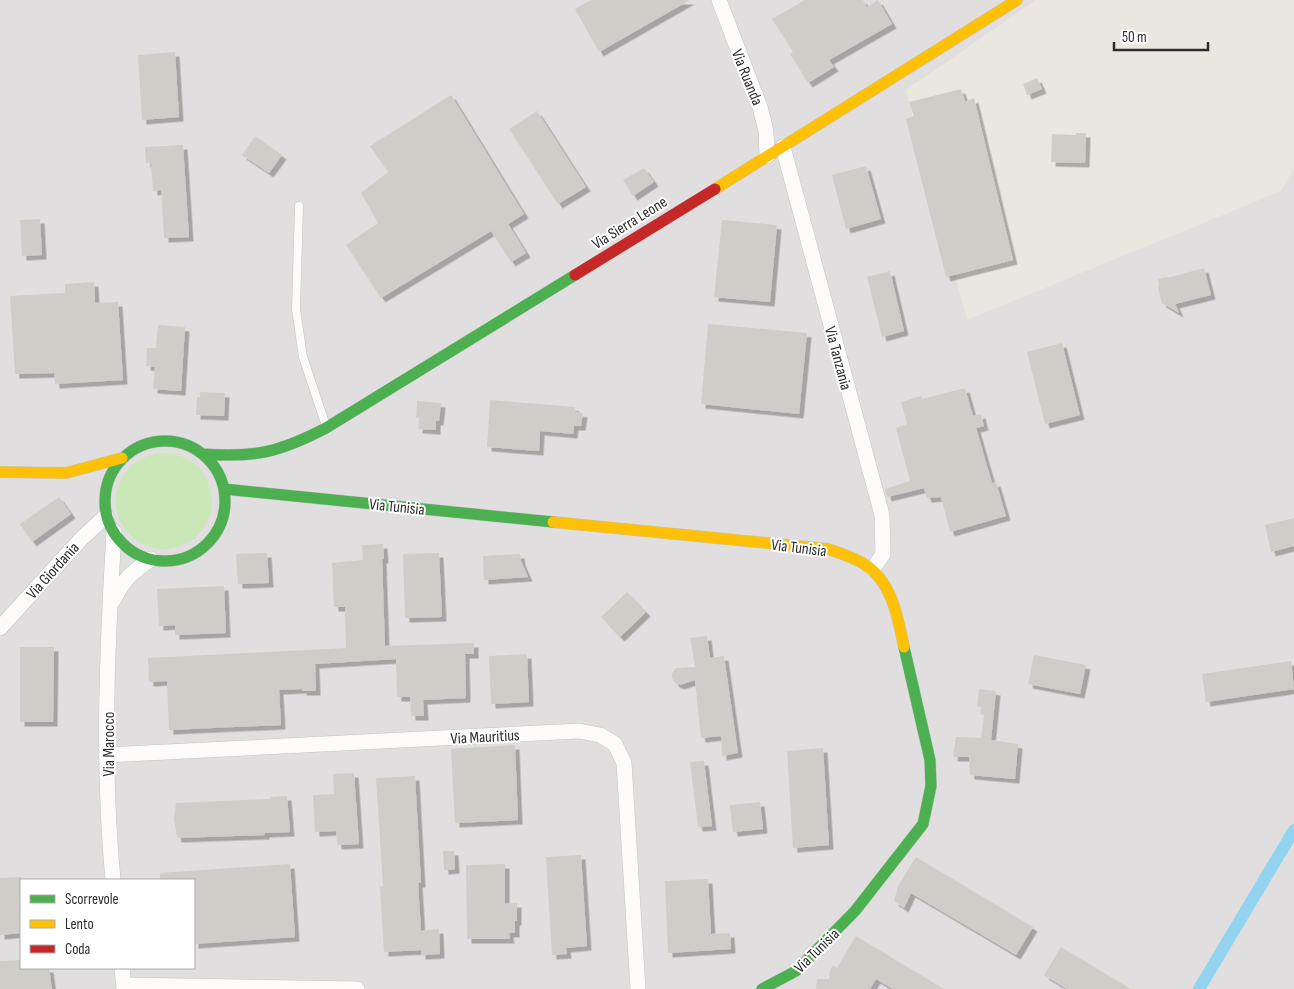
<svg xmlns="http://www.w3.org/2000/svg" width="1294" height="989" font-family="'Sofia Sans Condensed',sans-serif">
<style>
.industrial{fill:#e1dee0;fill-rule:evenodd}
.green{fill:#cae7b8}
.lines{fill:none;stroke-linecap:round;stroke-linejoin:round}
.canal{stroke:#92d3ef;stroke-width:12}
.building{fill:#cfcdc8;filter:url(#shadow)}
.lane-casing{stroke:#c3c3c2;stroke-width:9}
.street-casing{stroke:#c3c3c2;stroke-width:16}
.fast-casing{stroke:#c3c3c2;stroke-width:12}
.slow-casing{stroke:#c3c3c2;stroke-width:12}
.jam-casing{stroke:#c3c3c2;stroke-width:12}
.lane{stroke:#fcfbfa;stroke-width:8}
.street{stroke:#fcfbfa;stroke-width:15}
.fast{stroke:#4caf50;stroke-width:11}
.slow{stroke:#ffc107;stroke-width:11}
.jam{stroke:#c62828;stroke-width:11}
.labels{text-anchor:middle;stroke-width:4;stroke-linejoin:round;paint-order:stroke}
.street-label{font-size:16px;fill:#2c2c2c;stroke:#fff}
</style>
<defs>
<filter id="shadow"><feDropShadow dx="4.5" dy="4.5" stdDeviation="0" flood-color="#0004"/></filter>
</defs>
<rect width="100%" height="100%" fill="#eae7e1"/>
<path class="industrial" d="M0,0H1036L906,90L967,320L1281,191L1294,168V989H0ZM21,880H194V968H21Z"/>
<path class="green" d="M116 501a48 48 0 1 1 96 0a48 48 0 1 1-96 0Z"/>
<g class="lines">
<path class="canal" d="M1199,989L1294,830"/>
</g>
<path class="building" d="M591,0H690L599,52L575,9Z
M805,0H863L867,7L878,0L892,24L829,60L834,67L808,83L790,54L793,52L772,19Z
M175,52L179,117L142,120L138,55Z
M1037,78L1042,89L1027,95L1023,84Z
M961,89L965,102L974,98L1013,260L946,277L906,119L914,116L909,102Z
M451,95L524,214L508,224L526,253L511,262L491,231L381,298L346,245L378,223L361,193L388,172L370,146Z
M537,111L586,187L558,204L509,129Z
M1076,133H1086L1085,163L1051,162L1052,134L1076,135Z
M255,136L282,155L269,173L242,155Z
M183,145L189,237L164,238L161,190L153,191L151,163H146L145,147Z
M866,166L881,219L846,229L832,175Z
M644,168L654,182L633,196L623,180Z
M40,219L42,255L22,256L20,220Z
M722,220L777,225L770,302L714,297Z
M1204,268L1211,295L1175,304L1179,313L1162,303L1158,288L1159,286L1158,279L1167,277V278Z
M890,271L904,331L882,337L867,277Z
M94,282L95,303L118,302L123,380L55,384L54,373L15,374L10,296L65,293V284Z
M708,324L807,333L799,414L701,404Z
M158,325L185,327L181,391L153,389L155,367L146,366L147,348H156Z
M1062,343L1080,415L1045,424L1027,352Z
M965,388L973,416L981,414L984,426L976,428L992,483L996,482L1006,516L950,532L941,497L927,498L924,488L887,497L885,489L910,481L896,428L907,424L901,402L921,396L922,399Z
M200,392L225,393L224,416L196,415L197,397H200Z
M490,400L575,407V412L583,413L581,426H574L573,434L540,431L539,451L487,447Z
M417,401L441,403L439,421H436V430L418,429L419,418H416Z
M59,497L71,514L32,542L20,524Z
M1294,518V546L1271,552L1265,525Z
M383,544L384,559H382L385,646L474,643V654H465L466,698L423,700L424,716H411L410,697H397L396,659L315,664L316,691H302V689L279,690L281,725L169,730L167,681L149,682L148,658L346,648L345,607H334L332,563L363,560L362,545Z
M267,553L269,583L238,584L236,554Z
M439,553L442,617L405,618L403,554Z
M520,554L521,561L528,577L484,580L483,556Z
M224,586L226,633L175,635V625L159,626L157,589Z
M627,592L646,612L620,637L601,617Z
M707,636L710,658L724,656L738,753L722,756L721,736L701,738L695,680L680,685L675,683L672,678V673L676,668L695,667L690,638Z
M20,647H54L53,722H20Z
M527,654L529,702L491,704L489,656Z
M1034,655L1086,665L1080,694L1028,684Z
M1291,661L1294,689L1206,702L1202,674Z
M979,689L996,691L991,740L1018,744L1015,779L970,775L969,757H953L956,737L981,738L984,715L980,714L981,707L977,706Z
M515,745L518,820L455,823L451,749Z
M823,748L829,845L793,848L787,751Z
M704,761L712,826L698,827L690,762Z
M354,773L359,844L337,845L336,831L315,832L313,795L334,794L333,774Z
M415,776L421,883H418L421,931L439,929L440,954L421,955V950L384,952L380,887L383,886L376,778Z
M287,796L290,832L265,833V835L177,838L174,819L176,803L270,799V797Z
M760,802L763,829L733,832L730,805Z
M443,851H454L455,869L444,870Z
M581,855L587,946L566,948L567,954L552,955L546,857Z
M916,857L1033,927L1016,955L911,893L904,908L894,901L898,886Z
M290,864L295,937L194,944V880H160V873Z
M505,864V904L517,903V921H515V933H509L510,939H467L466,865Z
M21,877V933L0,935V878Z
M708,879L711,934L730,933L731,949L668,953L665,881Z
M856,936L944,989H893L876,979L870,989H816L817,979H829L830,970L833,965L837,968Z
M1061,947L1131,989H1067L1044,975Z
M21,960V968H49L52,989H0V961Z"/>
<g class="lines">
<g class="lane-casing">
<path id="lane" d="M299,206L296,309L303,357L326,426"/>
</g>
<g class="street-casing">
<path id="street" d="M719,0L760,107L766,131L767,156
M783,147L882,515L883,554L873,569
M113,601C124,579 131,573 151,559
M0,628L82,538L106,516
M106,755L579,731L600,735L615,744L624,763L638,989
M113,880C102,765 107,648 114,532
M122,968L124,989
M124,985L357,989"/>
</g>
<g class="fast-casing">
<path id="fast" d="M105 501a60 60 0 1 1 120 0a60 60 0 1 1-120 0Z
M203,454C255,458 280,452 326,428L575,275
M224,489L553,522
M762,989L796,971L855,911L923,824L931,786L930,760L904,647"/>
</g>
<g class="slow-casing">
<path id="slow" d="M715,189L1017,0
M0,472L66,473L122,458
M553,522L828,549C840,553 853,557 864,564C892,581 898,618 904,647"/>
</g>
<g class="jam-casing">
<path id="jam" d="M575,275L715,189"/>
</g>
<use href="#lane" class="lane"/>
<use href="#street" class="street"/>
<use href="#fast" class="fast"/>
<use href="#slow" class="slow"/>
<use href="#jam" class="jam"/>
</g>
<g class="labels">
<g class="street-label">
<text transform="translate(748 77) rotate(68)" y="6">Via Ruanda</text>
<text transform="translate(629 222) rotate(-32)" y="6">Via Sierra Leone</text>
<text transform="translate(839 358) rotate(75)" y="6">Via Tanzania</text>
<text transform="translate(397 506) rotate(6)" y="6">Via Tunisia</text>
<text transform="translate(799 547) rotate(7)" y="6">Via Tunisia</text>
<text transform="translate(52 570) rotate(-48)" y="6">Via Giordania</text>
<text transform="translate(485 736) rotate(-3)" y="6">Via Mauritius</text>
<text transform="translate(108 744) rotate(-90)" y="6">Via Marocco</text>
<text transform="translate(816 950) rotate(-44)" y="6">Via Tunisia</text>
</g>
</g>
<rect x="20" y="879" width="175" height="90" fill="#ffffff" stroke="#ababab"/>
<rect x="30" y="895" width="25" height="8" fill="#4caf50" stroke="#ababab"/>
<text x="65" y="904" font-size="15" fill="#2c2c2c">Scorrevole</text>
<rect x="30" y="920" width="25" height="8" fill="#ffc107" stroke="#ababab"/>
<text x="65" y="929" font-size="15" fill="#2c2c2c">Lento</text>
<rect x="30" y="945" width="25" height="8" fill="#c62828" stroke="#ababab"/>
<text x="65" y="954" font-size="15" fill="#2c2c2c">Coda</text>
<path d="M1114 42v8h94v-8" fill="none" stroke="#2c2c2c" stroke-width="2.5"/>
<text x="1122" y="42" font-size="15" fill="#2c2c2c" stroke="#ffffff" stroke-width="4" paint-order="stroke">50 m</text>
</svg>
